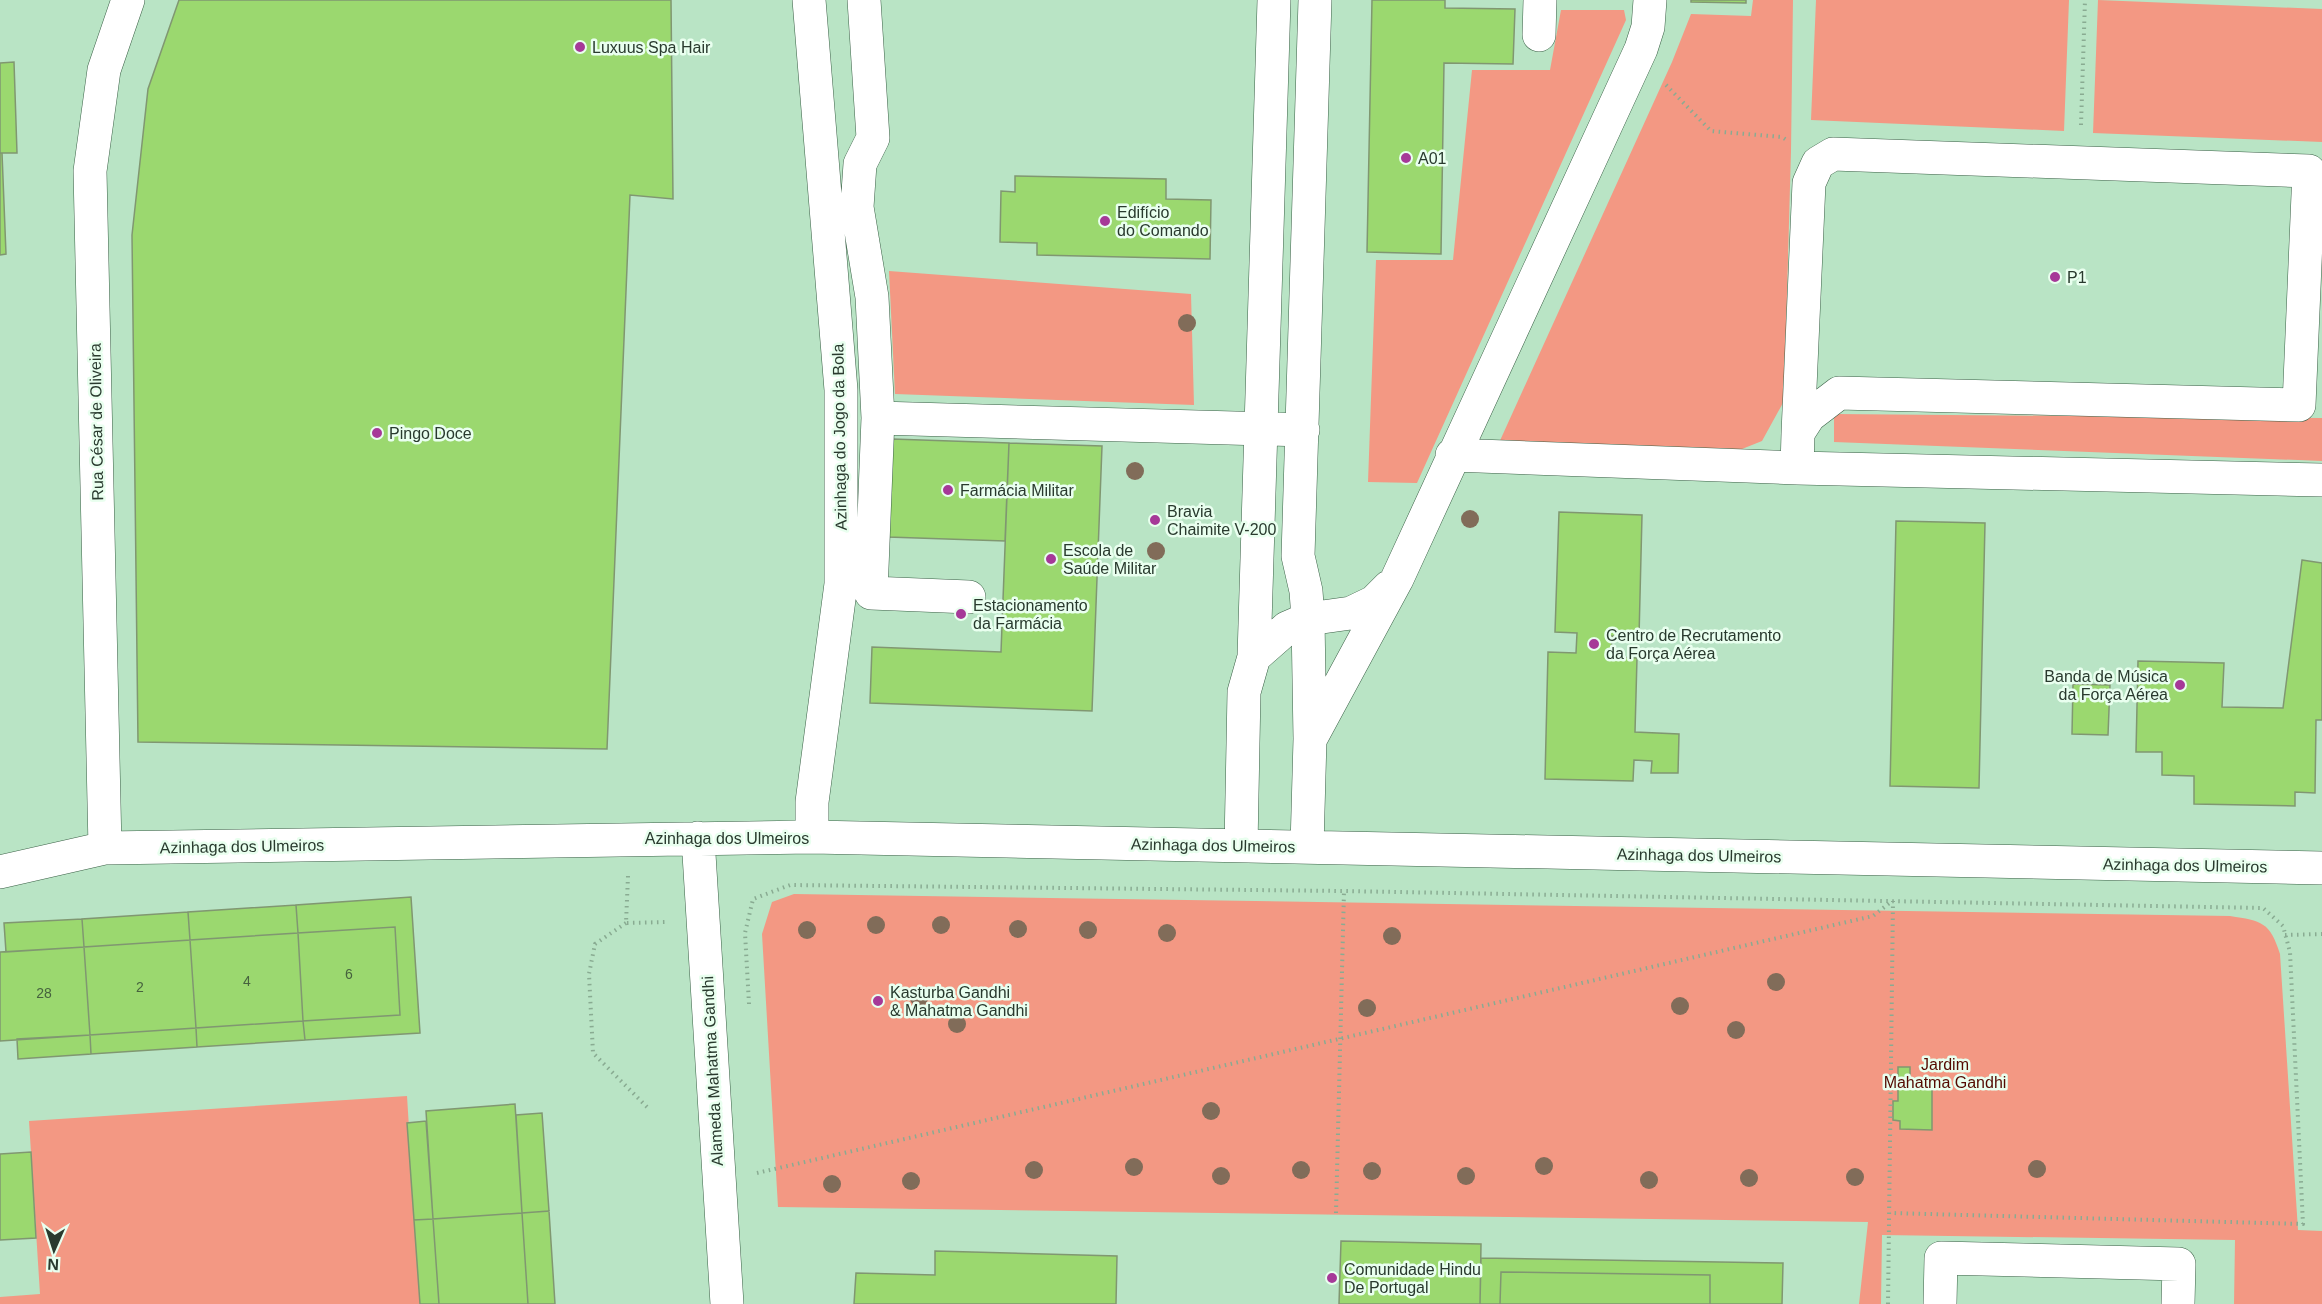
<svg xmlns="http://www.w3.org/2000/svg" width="2322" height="1304" font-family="Arial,sans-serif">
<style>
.green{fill:#f39883}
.building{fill:#9bd86f;stroke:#809771;stroke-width:1.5}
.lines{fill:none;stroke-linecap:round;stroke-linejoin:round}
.minor-casing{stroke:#3a6046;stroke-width:34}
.path{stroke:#89ab92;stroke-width:4;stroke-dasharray:1.5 4.5;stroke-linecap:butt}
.minor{stroke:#fff;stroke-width:33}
.tree{fill:#816c59}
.poi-dot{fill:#a63998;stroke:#e9ffef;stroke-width:2}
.labels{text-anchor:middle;stroke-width:5;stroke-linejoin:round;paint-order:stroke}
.number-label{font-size:14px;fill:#46623e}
.poi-label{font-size:16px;fill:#293a2e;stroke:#e9ffef;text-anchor:start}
.street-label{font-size:16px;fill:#293a2e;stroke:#e9ffef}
.park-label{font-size:16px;fill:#540900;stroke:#e9ffef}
</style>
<rect width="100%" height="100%" fill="#b9e4c5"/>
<path class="green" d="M1753,0H1793L1791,151L1784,401L1762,441L1742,449L1498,445L1672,62L1691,14L1751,16Z
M1816,0H2069L2064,131L1811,120Z
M2098,0L2322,9V142L2093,133Z
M1561,10H1624L1626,20L1417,483L1368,482L1376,260H1453L1472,70H1550Z
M889,271L1191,294L1194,405L895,394Z
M1834,414L2322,418V461L1834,442Z
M794,894L2230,916C2262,921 2270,922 2280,954L2298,1230L2322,1231V1304H2234L2235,1240L1882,1235L1881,1304H1859L1868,1222L778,1207L762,934L772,902Z
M407,1096L420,1304H0V1297L40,1294L29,1121Z"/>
<path class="building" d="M179,0H671L673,199L630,195L607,749L138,742L132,235L148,89Z
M1372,0H1445V8L1515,9L1513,64L1444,63L1441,254L1367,252Z
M1691,0H1746V3L1691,2Z
M14,62L17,153H0V63Z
M0,153H2L6,254L0,255Z
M1015,176L1166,179V199L1211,200L1210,259L1037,255V243L1000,242L1001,191L1015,192Z
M892,439L1009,443L1005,541L888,537Z
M1009,443L1102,446L1092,711L870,703L872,647L1001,652Z
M1559,512L1642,515L1639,637L1612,636L1611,657L1637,658L1635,732L1679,734L1678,773H1651L1652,761L1634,760L1633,781L1545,779L1548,652L1576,653L1577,633L1555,632Z
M1896,521L1985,523L1979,788L1890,786Z
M2302,560L2322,563V720H2316L2315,793L2295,792V806L2194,804V776L2162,775V752H2136L2138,661L2224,663L2222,707L2283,708Z
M2073,684L2110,685L2108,735L2072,734Z
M411,897L420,1033L305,1040L303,1021L400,1015L395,927L298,933L296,905Z
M296,905L298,933L190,940L188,912Z
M188,912L190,940L84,947L82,919Z
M82,919L84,947L6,952L4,923Z
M395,927L400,1015L303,1021L298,933Z
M298,933L303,1021L196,1028L190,940Z
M190,940L196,1028L90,1035L84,947Z
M84,947L90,1035L0,1041V952Z
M303,1021L305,1040L197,1047L196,1028Z
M196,1028L197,1047L91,1054L90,1035Z
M90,1035L91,1054L18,1059L17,1039Z
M1898,1067H1910V1084H1932V1130L1900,1129V1121L1893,1120V1101H1898Z
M515,1104L522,1213L433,1219L426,1111Z
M542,1113L549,1211L522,1213L516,1115Z
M426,1121L433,1219L414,1220L407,1123Z
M31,1152L36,1238L0,1240V1154Z
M549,1211L555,1304H528L522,1213Z
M522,1213L528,1304H439L433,1219Z
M433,1219L439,1304H420L414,1220Z
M1341,1241L1481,1244L1480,1304H1339Z
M935,1251L1117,1256L1116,1304H854L856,1273L935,1275Z
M1481,1258L1783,1263L1782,1304H1480Z
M1501,1272L1710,1275V1304H1500Z"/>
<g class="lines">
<g class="minor-casing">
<path id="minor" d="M809,0L841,390V584L812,802V837
M864,0L873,138L860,164L857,207L872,297L878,418L1303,430
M1539,35L1540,0
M878,418L871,593L969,597
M1452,455L1797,468L2322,480
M1797,468L1798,433L1809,183L1818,163L1833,154L2309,171L2299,405L1839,393L1809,416L1798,433
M1254,657L1287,628L1308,619L1351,613L1374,602L1389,587
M1311,738L1397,579L1641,49L1648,27L1650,0
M698,838L727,1304
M1241,846L1244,692L1254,657L1274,0
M1307,847L1310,739L1308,619L1306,591L1298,556L1315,0
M105,848L90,171L104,70L128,0
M0,872L105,848L812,837L2322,868
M1940,1304L1941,1258L2179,1264L2178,1304"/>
</g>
<path class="path" d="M1666,85L1711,131L1782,137L1788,141
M2081,125L2085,0
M628,876L626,923L667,922
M626,923L595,944L589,974L593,1053L649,1109
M2285,935L2322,934
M749,1004L745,933L753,899L790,885L1344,891L2263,908L2283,926L2290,952L2303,1224L1890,1213
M757,1173L1873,916L1892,901
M1336,1213L1344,891
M1888,1304L1893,901"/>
<use href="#minor" class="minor"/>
</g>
<g class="tree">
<circle cx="1187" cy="323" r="9"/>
<circle cx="1135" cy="471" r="9"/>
<circle cx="1470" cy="519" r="9"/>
<circle cx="1156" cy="551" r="9"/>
<circle cx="876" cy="925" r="9"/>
<circle cx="941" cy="925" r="9"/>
<circle cx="1018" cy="929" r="9"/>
<circle cx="807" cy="930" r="9"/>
<circle cx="1088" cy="930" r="9"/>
<circle cx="1167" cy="933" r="9"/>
<circle cx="1392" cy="936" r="9"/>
<circle cx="1776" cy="982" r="9"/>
<circle cx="919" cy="998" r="9"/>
<circle cx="1680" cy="1006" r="9"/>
<circle cx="1367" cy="1008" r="9"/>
<circle cx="957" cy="1024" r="9"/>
<circle cx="1736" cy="1030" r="9"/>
<circle cx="1211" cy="1111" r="9"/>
<circle cx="1544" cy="1166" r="9"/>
<circle cx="1134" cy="1167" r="9"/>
<circle cx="2037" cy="1169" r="9"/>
<circle cx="1034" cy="1170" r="9"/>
<circle cx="1301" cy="1170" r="9"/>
<circle cx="1372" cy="1171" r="9"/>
<circle cx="1221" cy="1176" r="9"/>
<circle cx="1466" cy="1176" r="9"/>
<circle cx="1855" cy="1177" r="9"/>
<circle cx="1749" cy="1178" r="9"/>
<circle cx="1649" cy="1180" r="9"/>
<circle cx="911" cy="1181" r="9"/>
<circle cx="832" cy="1184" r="9"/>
</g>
<g class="poi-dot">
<circle cx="580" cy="47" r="6"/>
<circle cx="1406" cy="158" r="6"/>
<circle cx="1105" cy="221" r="6"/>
<circle cx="2055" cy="277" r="6"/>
<circle cx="377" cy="433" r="6"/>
<circle cx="948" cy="490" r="6"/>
<circle cx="1155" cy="520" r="6"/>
<circle cx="1051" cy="559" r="6"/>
<circle cx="961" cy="614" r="6"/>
<circle cx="1594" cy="644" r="6"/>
<circle cx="2180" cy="685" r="6"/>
<circle cx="878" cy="1001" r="6"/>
<circle cx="1332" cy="1278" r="6"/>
</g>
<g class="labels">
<g class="number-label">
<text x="349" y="979">6</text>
<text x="247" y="986">4</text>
<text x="140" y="992">2</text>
<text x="44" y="998">28</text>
</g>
<g class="poi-label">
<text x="592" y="53">Luxuus Spa Hair</text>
<text x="1418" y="164">A01</text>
<text x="1117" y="218">Edifício<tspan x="1117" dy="18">do Comando</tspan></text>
<text x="2067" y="283">P1</text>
<text x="389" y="439">Pingo Doce</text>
<text x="960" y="496">Farmácia Militar</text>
<text x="1167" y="517">Bravia<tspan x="1167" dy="18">Chaimite V-200</tspan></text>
<text x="1063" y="556">Escola de<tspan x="1063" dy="18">Saúde Militar</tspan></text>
<text x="973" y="611">Estacionamento<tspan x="973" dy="18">da Farmácia</tspan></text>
<text x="1606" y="641">Centro de Recrutamento<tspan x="1606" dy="18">da Força Aérea</tspan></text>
<text x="2168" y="682" text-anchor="end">Banda de Música<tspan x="2168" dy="18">da Força Aérea</tspan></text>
<text x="890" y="998">Kasturba Gandhi<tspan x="890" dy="18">&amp; Mahatma Gandhi</tspan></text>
<text x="1344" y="1275">Comunidade Hindu<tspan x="1344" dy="18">De Portugal</tspan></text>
</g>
<g class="street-label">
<text transform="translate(96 422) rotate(-91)" y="6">Rua César de Oliveira</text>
<text transform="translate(839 437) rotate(-91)" y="6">Azinhaga do Jogo da Bola</text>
<text x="727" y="844">Azinhaga dos Ulmeiros</text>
<text transform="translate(1213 845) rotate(1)" y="6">Azinhaga dos Ulmeiros</text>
<text transform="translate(242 846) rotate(-1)" y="6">Azinhaga dos Ulmeiros</text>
<text transform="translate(1699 855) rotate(1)" y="6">Azinhaga dos Ulmeiros</text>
<text transform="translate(2185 865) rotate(1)" y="6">Azinhaga dos Ulmeiros</text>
<text transform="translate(712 1071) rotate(-93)" y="6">Alameda Mahatma Gandhi</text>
</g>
<g class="park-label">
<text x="1945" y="1070">Jardim<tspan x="1945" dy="18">Mahatma Gandhi</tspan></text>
</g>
</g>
<g transform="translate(54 1250) rotate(183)" stroke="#e9ffef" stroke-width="4.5" paint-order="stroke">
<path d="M0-4.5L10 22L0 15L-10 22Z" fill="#293a2e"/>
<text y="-9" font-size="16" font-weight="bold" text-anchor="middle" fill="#293a2e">N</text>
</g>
</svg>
